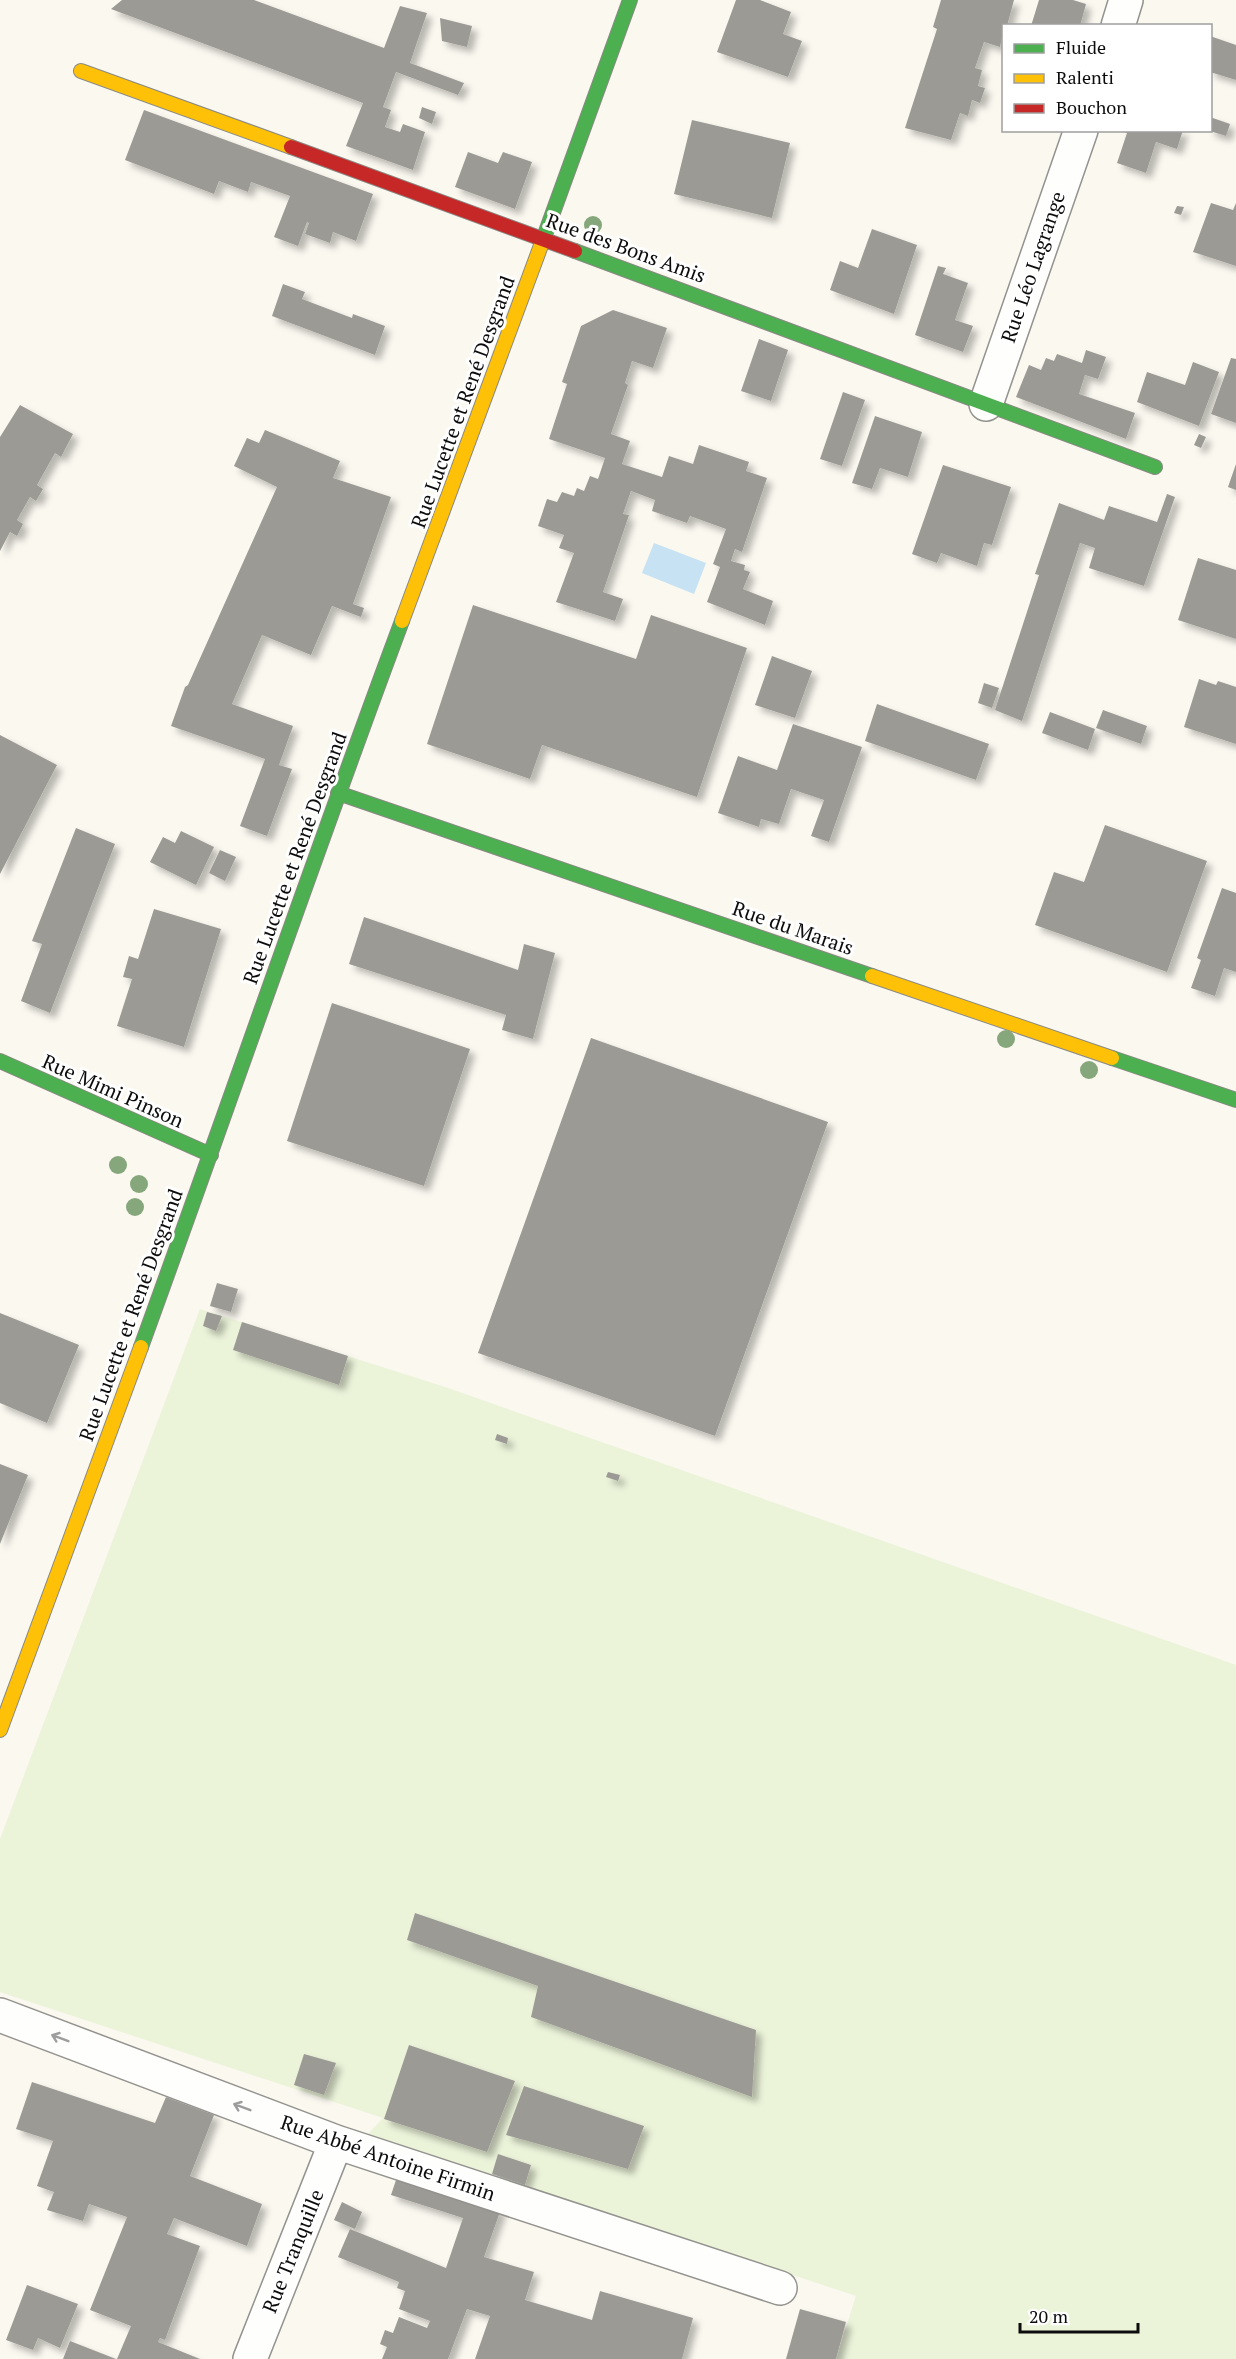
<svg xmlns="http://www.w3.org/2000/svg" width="1236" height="2359" font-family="'PT Serif',serif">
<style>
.pitch{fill:#ebf3d9}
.water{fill:#c6e2f3}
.building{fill:#9c9a95;filter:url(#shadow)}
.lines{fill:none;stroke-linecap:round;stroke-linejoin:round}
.street-casing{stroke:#93928e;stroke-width:36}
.fast-casing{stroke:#8a8985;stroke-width:16}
.slow-casing{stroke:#8a8985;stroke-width:16}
.jam-casing{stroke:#8a8985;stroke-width:16}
.street{stroke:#fefefd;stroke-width:33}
.fast{stroke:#4caf50;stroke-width:14}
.slow{stroke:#ffc107;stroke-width:14}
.jam{stroke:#c62828;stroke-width:14}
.tree{fill:#86a67c}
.oneway{stroke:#9d9d9d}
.labels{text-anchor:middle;stroke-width:6;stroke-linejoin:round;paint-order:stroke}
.street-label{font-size:20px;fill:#0c0c0c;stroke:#fff}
</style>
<defs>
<filter id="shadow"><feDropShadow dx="5.5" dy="5.5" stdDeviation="3" flood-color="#0004"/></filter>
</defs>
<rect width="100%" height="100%" fill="#faf8ef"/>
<path class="pitch" d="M200,1309L445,1387L1236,1665V2359H836L856,2296L368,2134L383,2118L0,1992V1839Z"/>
<path class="water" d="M654,543L706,563L694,594L642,573Z"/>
<path class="building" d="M122,0H254L384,48L400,6L427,13L410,63L464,83L458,95L396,72L383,107L391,110L385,127L400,132L403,124L425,132L413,170L346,146L363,103L111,9Z
M736,0H760L791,12L783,34L802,41L788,77L717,52Z
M941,0H1014L1007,26H1004L1000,47L984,42L975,68L982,70L978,86L985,88L980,103L972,100L968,116L960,113L951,140L905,128L937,29L933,27Z
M1039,0H1073L1086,4L1080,26H1031Z
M440,18L472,26L467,47L442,41Z
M1210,36L1236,45V80L1210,72Z
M422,107L436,112L432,124L419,118Z
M144,110L373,194L356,241L333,232L330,243L305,234L309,223L307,222L298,246L274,237L290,196L251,182L248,192L219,181L214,194L125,160Z
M1210,117L1230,124L1226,136L1210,131Z
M692,120L790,143L772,218L674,194Z
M1119,130H1183L1177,149L1156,142L1146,173L1117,163L1127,133Z
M468,152L498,163L503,152L532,162L515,209L455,187Z
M1211,203L1233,210L1236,203V266L1193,252Z
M1177,206L1184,207L1181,215L1174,213Z
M872,229L917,245L894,314L830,290L840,261L858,268Z
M938,266L946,268L943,274L968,283L955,320L973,326L963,352L915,335Z
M283,284L305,292L302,299L352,318L353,314L385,326L375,355L272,316Z
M613,310L667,328L653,368L632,361L625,383L628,385L611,434L630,441L622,464L662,477L669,456L693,464L699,445L749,462L746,471L767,478L742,552L735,549L731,561L745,565L744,570L750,572L743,589L773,601L765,625L707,602L720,567L713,564L726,529L690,516L687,523L652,511L655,500L631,491L623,514L629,515L603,592L623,599L615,621L556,602L574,553L559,548L564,535L538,526L547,499L557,502L562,492L574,496L577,488L584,491L590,476L598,479L605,458L549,439L567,384L562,382L581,326Z
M759,339L788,350L771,401L741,391Z
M1086,350L1106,357L1098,379L1085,375L1079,394L1135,413L1126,439L1016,397L1029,365L1041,370L1046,358L1054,361L1057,354L1082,363Z
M1231,358L1236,359V423L1211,414Z
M1193,362L1219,372L1199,426L1137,402L1147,372L1185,385Z
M843,392L865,400L842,466L820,459Z
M20,405L73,434L61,457L55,453L37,485L43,489L36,501L30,497L17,520L23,524L17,536L10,532L0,551V437Z
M875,416L922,432L908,477L880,468L872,489L852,483Z
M265,430L340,461L333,478L391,497L353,604L364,608L361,617L332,606L311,655L262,635L232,704L293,726L279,765L292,769L267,836L240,826L265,759L171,726L185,687L188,685L277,487L234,466L247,438L259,443Z
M1199,434L1206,437L1201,448L1194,445Z
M1236,464V490L1228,487Z
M943,465L1011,487L992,545L984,543L977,566L941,553L937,563L912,554Z
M1167,494L1175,497L1144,586L1089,568L1095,548L1080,543L1022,721L995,710L1039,575L1035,574L1059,503L1104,520L1109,506L1157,522Z
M1198,558L1236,570V639L1178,620Z
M473,605L636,659L651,615L747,648L697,797L542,745L530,779L427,744Z
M772,656L812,671L795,718L755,705Z
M1199,679L1216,685L1218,681L1236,687V744L1184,727Z
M984,683L999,688L992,708L978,703Z
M877,704L989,744L976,780L865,741Z
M1103,710L1147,726L1141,744L1096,728Z
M1050,712L1095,729L1088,750L1042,733Z
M793,724L862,747L829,842L811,836L824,800L791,789L779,824L761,819L759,827L718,813L738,756L777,770Z
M0,735L57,765L0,874Z
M1105,825L1207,861L1167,972L1035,925L1054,872L1084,882Z
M76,828L115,844L50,1013L21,1001L42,944L32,941Z
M181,831L214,847L196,885L150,862L163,837L175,843Z
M220,850L236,857L225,881L209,873Z
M1222,888L1236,893V972L1224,968L1215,996L1191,988L1201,960L1197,958Z
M154,909L221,929L184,1047L117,1026L132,979L123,977L129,956L138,959Z
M364,917L518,970L524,944L555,953L533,1039L502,1030L506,1015L349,964Z
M332,1003L470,1049L424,1186L287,1141Z
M591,1038L828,1122L715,1436L478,1353Z
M217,1283L238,1289L231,1312L210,1306Z
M207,1312L222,1316L216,1331L203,1326Z
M0,1313L79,1345L47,1423L0,1403Z
M242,1322L348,1356L339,1385L233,1350Z
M497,1434L508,1438L507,1444L495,1440Z
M0,1464L28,1475L0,1544Z
M608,1472L620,1475L618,1481L606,1477Z
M415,1913L756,2030L752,2097L531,2017L538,1986L407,1940Z
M409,2045L515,2081L487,2152L384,2119Z
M304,2054L336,2063L324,2095L294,2085Z
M32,2082L155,2123L166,2097L214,2115L190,2176L262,2204L247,2246L174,2218L167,2234L200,2246L165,2340L160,2338L158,2342L200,2359H117L131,2326L90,2310L127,2217L89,2204L83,2221L47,2210L54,2192L37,2186L53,2141L16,2129Z
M524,2086L644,2126L628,2169L506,2135Z
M498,2154L531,2165L525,2185L492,2174Z
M398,2174L501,2209L484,2257L534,2272L525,2300L592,2320L600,2291L693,2318L682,2359H475L490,2316L467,2309L448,2359H382L387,2347L380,2344L385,2330L393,2333L399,2317L427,2328L430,2321L399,2309L405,2291L397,2288L399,2282L338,2257L350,2229L446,2268L463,2218L391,2195Z
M342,2202L362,2212L355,2229L334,2220Z
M27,2285L78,2304L60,2348L38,2338L33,2350L6,2340Z
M800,2309L846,2322L836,2359H786Z
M70,2341L116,2359H63Z"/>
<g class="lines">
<g class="street-casing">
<path id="street" d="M1118,26L1126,0
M986,404L1081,130
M0,2015L336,2142L780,2288
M250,2359L336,2142"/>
</g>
<g class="fast-casing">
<path id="fast" d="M543,240L630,0
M575,251L1155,467
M338,793L872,976
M1112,1058L1236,1100
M0,1061L211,1155
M141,1347C229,1105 312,862 402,621"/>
</g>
<g class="slow-casing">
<path id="slow" d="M81,71L291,147
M402,621L543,240
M872,976L1112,1058
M0,1730L141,1347"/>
</g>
<g class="jam-casing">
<path id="jam" d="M291,147L575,251"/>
</g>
<use href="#street" class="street"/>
<use href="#fast" class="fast"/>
<use href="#slow" class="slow"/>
<use href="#jam" class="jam"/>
</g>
<g class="tree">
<circle cx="593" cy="225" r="9"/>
<circle cx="1006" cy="1039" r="9"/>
<circle cx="1089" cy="1070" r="9"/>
<circle cx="118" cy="1165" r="9"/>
<circle cx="139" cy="1184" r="9"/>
<circle cx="135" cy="1207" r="9"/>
</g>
<defs><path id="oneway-shaft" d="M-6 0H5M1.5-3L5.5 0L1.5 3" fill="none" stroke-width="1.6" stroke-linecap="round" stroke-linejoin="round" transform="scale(1.5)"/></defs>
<g class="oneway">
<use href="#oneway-shaft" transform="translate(60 2038) rotate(-159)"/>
<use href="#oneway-shaft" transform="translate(242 2107) rotate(-159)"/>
</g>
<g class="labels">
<g class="street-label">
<text transform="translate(626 248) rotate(20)" y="7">Rue des Bons Amis</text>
<text transform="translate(1033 267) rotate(-71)" y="7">Rue Léo Lagrange</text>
<text transform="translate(463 402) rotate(-70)" y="7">Rue Lucette et René Desgrand</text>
<text transform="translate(295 858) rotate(-70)" y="7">Rue Lucette et René Desgrand</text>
<text transform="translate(793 928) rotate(19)" y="7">Rue du Marais</text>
<text transform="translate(113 1091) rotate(24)" y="7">Rue Mimi Pinson</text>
<text transform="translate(131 1315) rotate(-70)" y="7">Rue Lucette et René Desgrand</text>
<text transform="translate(388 2158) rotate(19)" y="7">Rue Abbé Antoine Firmin</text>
<text transform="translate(293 2251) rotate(-68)" y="7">Rue Tranquille</text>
</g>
</g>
<rect x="1002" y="24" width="210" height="108" fill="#ffffff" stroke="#9e9e9e" stroke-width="1.5"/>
<rect x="1014" y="44" width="30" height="9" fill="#4caf50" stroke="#9e9e9e" stroke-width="1.5"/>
<text x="1056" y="54" font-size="18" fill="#0c0c0c">Fluide</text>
<rect x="1014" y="74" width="30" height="9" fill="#ffc107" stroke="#9e9e9e" stroke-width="1.5"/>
<text x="1056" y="84" font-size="18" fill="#0c0c0c">Ralenti</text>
<rect x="1014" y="104" width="30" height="9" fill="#c62828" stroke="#9e9e9e" stroke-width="1.5"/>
<text x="1056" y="114" font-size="18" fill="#0c0c0c">Bouchon</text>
<path d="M1020 2323v9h118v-9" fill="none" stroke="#0c0c0c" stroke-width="3"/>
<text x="1029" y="2323" font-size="18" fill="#0c0c0c" stroke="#ffffff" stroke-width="4.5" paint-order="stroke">20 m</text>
</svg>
